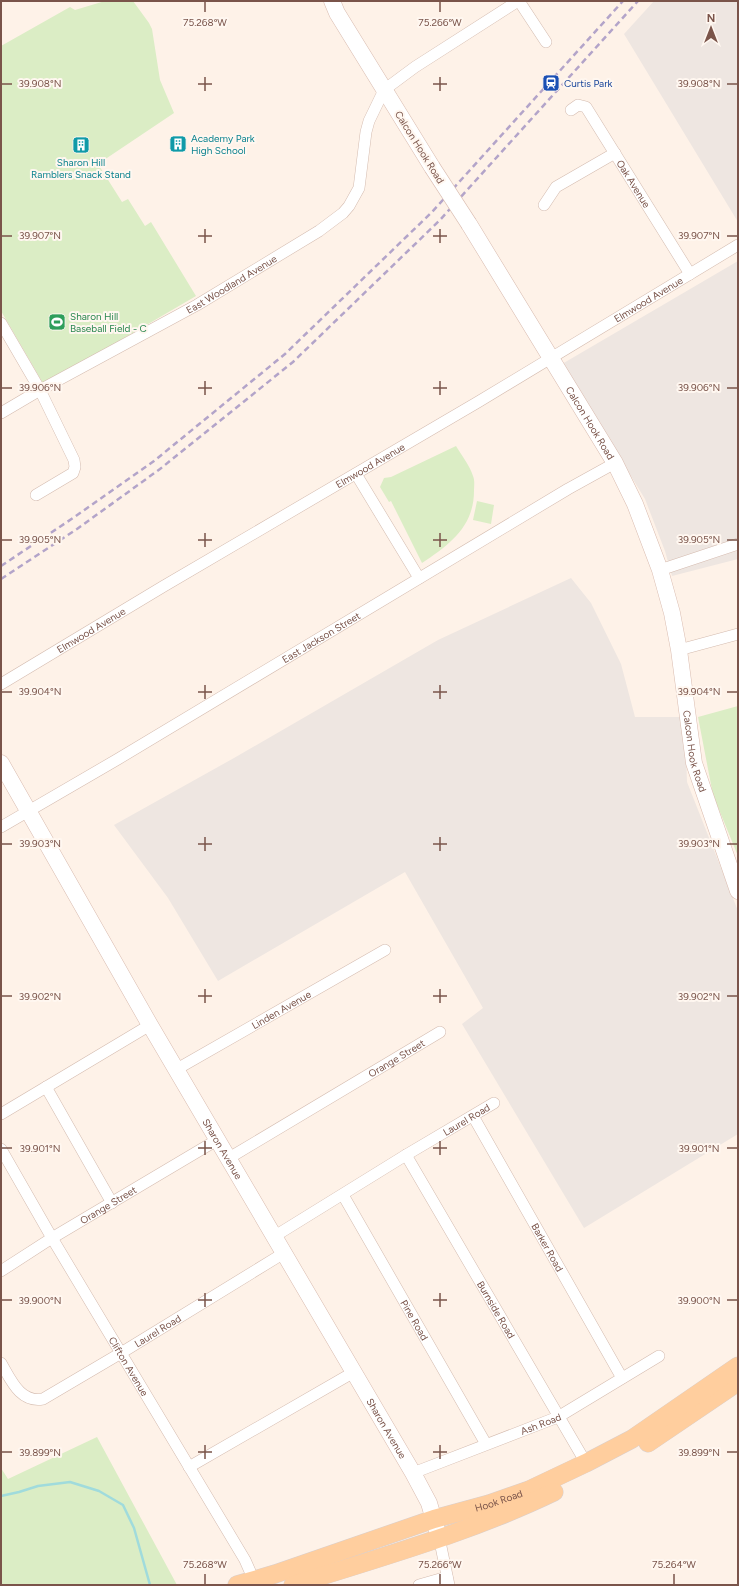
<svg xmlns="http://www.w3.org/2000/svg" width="739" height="1586" font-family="Figtree,sans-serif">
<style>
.industrial{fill:#eee6e1}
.green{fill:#dbedc5}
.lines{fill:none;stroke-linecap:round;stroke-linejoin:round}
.stream{stroke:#a0dbdc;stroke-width:2.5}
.street-casing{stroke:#d4bbaf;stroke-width:12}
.secondary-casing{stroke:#d9bbaf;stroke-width:17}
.primary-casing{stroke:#dacfcc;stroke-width:19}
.street{stroke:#fff;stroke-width:11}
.secondary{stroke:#fff;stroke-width:16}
.primary{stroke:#ffce9e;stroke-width:18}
.rail{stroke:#b3a4c9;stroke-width:2.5;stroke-dasharray:6 4;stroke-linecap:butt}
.secondary-bridge-casing{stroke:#d9bbaf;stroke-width:17;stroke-linecap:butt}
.secondary-bridge{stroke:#fff;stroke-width:16}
.ticks{fill:none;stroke:#7a544a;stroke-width:1.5}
.labels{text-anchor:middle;stroke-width:4;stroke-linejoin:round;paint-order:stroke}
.transit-label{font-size:10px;fill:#164399;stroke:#fff7f0;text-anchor:start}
.culture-label{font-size:10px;fill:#0d838f;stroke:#fff7f0;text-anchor:start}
.street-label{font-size:10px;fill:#7a544a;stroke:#fff7f0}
.leisure-label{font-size:10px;fill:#27864d;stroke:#fff7f0;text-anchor:start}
.ticks-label{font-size:10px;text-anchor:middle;fill:#7a544a;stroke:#fff7f0;stroke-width:4;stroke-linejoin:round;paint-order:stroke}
</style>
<rect width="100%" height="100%" fill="#fef2e8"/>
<path class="industrial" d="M654,1H738V222L624,34Z
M738,261V559L672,576L665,551L645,499L562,364Z
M571,578L591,603L621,664L635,717H685L687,782L738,911V1134L584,1228L462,1024L483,1008L405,872L218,981L168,898L114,825L234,758L438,640Z"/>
<path class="green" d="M105,1H133L149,23L152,29L160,80L174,113L98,164L122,202L128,199L145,226L151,222L196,296L44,385L1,311V46L70,7L75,10Z
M456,446C462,456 470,466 473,476C475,480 474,487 474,491C474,527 449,545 422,563L391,501L389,502L380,487L384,478L391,477Z
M477,501L494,505L491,524L473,520Z
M738,706V856L713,795L698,717Z
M97,1437L177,1585H1V1468L8,1479Z"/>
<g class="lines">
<path class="stream" d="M1,1496L19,1492L38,1486L70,1482L99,1491L123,1505L134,1528L150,1585"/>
<g class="street-casing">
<g id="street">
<path d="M519,1L546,42"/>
<path id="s1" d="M571,110L578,105L586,107L690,274"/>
<path d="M544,205L556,187L615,153"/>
<path d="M1,323L40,390L74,460L75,467L73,473L36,495"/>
<path id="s2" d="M1,413L40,390L197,305L319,231L343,213L349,206L359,188L366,132L369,121L384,90L415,67L518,1"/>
<path d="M356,474L419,578"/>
<path d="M660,570L738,544"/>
<path d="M679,650L738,634"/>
<path id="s3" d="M1,684L164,586L478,402L738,245"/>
<path id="s4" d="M1,827L118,759L568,489L615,463"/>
<path id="s5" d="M177,1069L385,950"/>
<path d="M46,1087L112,1203"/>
<path d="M1,1114L150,1025"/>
<path id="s6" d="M473,1116L622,1378"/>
<path id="s7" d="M1,1149L52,1238L245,1560L256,1585"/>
<path id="s8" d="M406,1155L586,1463"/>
<path id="s9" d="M229,1158L440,1032"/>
<path id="s10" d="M343,1195L486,1444"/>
<path id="s11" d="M275,1236L406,1155L494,1103"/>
<path id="s12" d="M1,1271L52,1238L217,1140"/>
<path id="s13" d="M1,1363C11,1380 20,1403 43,1399L121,1353L284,1253"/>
<path d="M189,1467L354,1372"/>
<path id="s14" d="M413,1473L558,1417L659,1356"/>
<path d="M439,1537L449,1585"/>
<path d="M419,1585L447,1577"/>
</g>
</g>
<g class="secondary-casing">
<g id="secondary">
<path d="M332,1L337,13L432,167"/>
<path id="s15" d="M469,224L615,463L635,504L660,570L672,613L679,650L694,763L738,891"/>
<path id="s16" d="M1,763L150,1025L413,1473L429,1503L439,1537"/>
</g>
</g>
<g class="primary-casing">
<g id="primary">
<path d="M648,1443L738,1382"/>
<path id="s17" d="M237,1585L275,1574L434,1519L489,1504L529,1490L586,1463L632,1439L738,1366"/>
<path d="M293,1585C381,1557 471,1532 554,1492"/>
</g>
</g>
<use href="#street" class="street"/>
<use href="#secondary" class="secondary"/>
<use href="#primary" class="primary"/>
<path class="rail" d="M1,566L73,518L154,461L285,354L432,212L623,1
M1,579L77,529L160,469L293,362L440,220L638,1"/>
<g class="secondary-bridge-casing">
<path id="secondary-bridge" d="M432,167L469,224"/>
</g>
<use href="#secondary-bridge" class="secondary-bridge"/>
</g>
<path class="ticks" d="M205,2V12M440,2V12M205,77V91M440,77V91M2,84H12M198,84H212M433,84H447M727,84H737M205,229V243M440,229V243M2,236H12M198,236H212M433,236H447M727,236H737M205,381V395M440,381V395M2,388H12M198,388H212M433,388H447M727,388H737M205,533V547M440,533V547M2,540H12M198,540H212M433,540H447M727,540H737M205,685V699M440,685V699M2,692H12M198,692H212M433,692H447M727,692H737M205,837V851M440,837V851M2,844H12M198,844H212M433,844H447M727,844H737M205,989V1003M440,989V1003M2,996H12M198,996H212M433,996H447M727,996H737M205,1141V1155M440,1141V1155M2,1148H12M198,1148H212M433,1148H447M727,1148H737M205,1293V1307M440,1293V1307M2,1300H12M198,1300H212M433,1300H447M727,1300H737M205,1445V1459M440,1445V1459M2,1452H12M198,1452H212M433,1452H447M727,1452H737M205,1574V1584M440,1574V1584M674,1574V1584"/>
<defs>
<g id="station-square" transform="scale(0.9)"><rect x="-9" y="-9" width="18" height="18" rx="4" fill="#1a4fb4" stroke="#fff7f0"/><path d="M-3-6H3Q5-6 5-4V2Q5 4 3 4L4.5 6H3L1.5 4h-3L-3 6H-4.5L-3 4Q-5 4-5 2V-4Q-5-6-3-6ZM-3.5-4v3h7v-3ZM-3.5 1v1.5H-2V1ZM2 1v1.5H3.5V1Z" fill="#fff"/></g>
<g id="building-square" transform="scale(0.9)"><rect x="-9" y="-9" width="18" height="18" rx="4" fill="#0f9aa8" stroke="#fff7f0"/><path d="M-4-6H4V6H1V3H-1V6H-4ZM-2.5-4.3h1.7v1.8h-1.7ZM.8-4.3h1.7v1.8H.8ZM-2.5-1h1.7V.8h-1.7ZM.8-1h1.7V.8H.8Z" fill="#fff"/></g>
<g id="stadium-square" transform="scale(0.9)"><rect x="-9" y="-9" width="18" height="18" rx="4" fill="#2e9e5b" stroke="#fff7f0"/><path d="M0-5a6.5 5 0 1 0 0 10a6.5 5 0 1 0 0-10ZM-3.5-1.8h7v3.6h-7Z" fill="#fff"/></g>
</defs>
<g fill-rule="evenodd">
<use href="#station-square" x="551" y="83"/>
<use href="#building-square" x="178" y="144"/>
<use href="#building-square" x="81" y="145"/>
<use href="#stadium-square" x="57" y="322"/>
</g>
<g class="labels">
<g class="transit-label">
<text x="564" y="87">Curtis Park</text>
</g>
<g class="culture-label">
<text x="191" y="142">Academy Park<tspan x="191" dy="12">High School</tspan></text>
<text x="81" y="166" text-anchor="middle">Sharon Hill<tspan x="81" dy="12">Ramblers Snack Stand</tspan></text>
</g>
<g class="street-label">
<text transform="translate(420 147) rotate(58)" y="4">Calcon Hook Road</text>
<text dy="4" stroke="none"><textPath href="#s1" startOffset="107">Oak Avenue</textPath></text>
<text dy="4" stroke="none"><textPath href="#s2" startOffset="264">East Woodland Avenue</textPath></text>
<text dy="4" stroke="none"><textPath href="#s3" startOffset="753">Elmwood Avenue</textPath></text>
<text dy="4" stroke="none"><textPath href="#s15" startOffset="233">Calcon Hook Road</textPath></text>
<text dy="4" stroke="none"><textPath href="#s3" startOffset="429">Elmwood Avenue</textPath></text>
<text dy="4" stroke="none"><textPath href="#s3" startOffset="105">Elmwood Avenue</textPath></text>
<text dy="4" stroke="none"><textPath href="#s4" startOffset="372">East Jackson Street</textPath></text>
<text dy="4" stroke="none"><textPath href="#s15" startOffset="581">Calcon Hook Road</textPath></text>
<text dy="4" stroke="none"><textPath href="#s5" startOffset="120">Linden Avenue</textPath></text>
<text dy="4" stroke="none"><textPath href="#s9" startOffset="195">Orange Street</textPath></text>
<text dy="4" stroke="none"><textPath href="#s11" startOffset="224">Laurel Road</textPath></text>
<text dy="4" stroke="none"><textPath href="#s16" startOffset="445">Sharon Avenue</textPath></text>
<text dy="4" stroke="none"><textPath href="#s12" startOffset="126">Orange Street</textPath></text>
<text dy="4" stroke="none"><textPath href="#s6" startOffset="151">Barker Road</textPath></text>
<text dy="4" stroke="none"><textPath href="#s8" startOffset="179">Burnside Road</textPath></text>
<text dy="4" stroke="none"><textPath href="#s10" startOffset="144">Pine Road</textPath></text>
<text dy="4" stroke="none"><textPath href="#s13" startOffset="193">Laurel Road</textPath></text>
<text dy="4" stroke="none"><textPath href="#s7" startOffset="252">Clifton Avenue</textPath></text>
<text dy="4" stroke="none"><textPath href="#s14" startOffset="137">Ash Road</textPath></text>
<text dy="4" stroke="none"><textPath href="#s16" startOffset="769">Sharon Avenue</textPath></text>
<text dy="4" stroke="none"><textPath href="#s17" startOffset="275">Hook Road</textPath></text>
</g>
<g class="leisure-label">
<text x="70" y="320">Sharon Hill<tspan x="70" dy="12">Baseball Field - C</tspan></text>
</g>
</g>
<g class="ticks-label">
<text x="205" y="26">75.268°W</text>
<text x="440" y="26">75.266°W</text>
<text x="40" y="87">39.908°N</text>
<text x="699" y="87">39.908°N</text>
<text x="40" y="239">39.907°N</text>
<text x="699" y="239">39.907°N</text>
<text x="40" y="391">39.906°N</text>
<text x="699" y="391">39.906°N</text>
<text x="40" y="543">39.905°N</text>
<text x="699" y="543">39.905°N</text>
<text x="40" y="695">39.904°N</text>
<text x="699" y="695">39.904°N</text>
<text x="40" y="847">39.903°N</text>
<text x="699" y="847">39.903°N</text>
<text x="40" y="1000">39.902°N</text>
<text x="699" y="1000">39.902°N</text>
<text x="40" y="1152">39.901°N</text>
<text x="699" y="1152">39.901°N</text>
<text x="40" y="1304">39.900°N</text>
<text x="699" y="1304">39.900°N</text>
<text x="40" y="1456">39.899°N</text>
<text x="699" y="1456">39.899°N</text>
<text x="205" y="1568">75.268°W</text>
<text x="440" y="1568">75.266°W</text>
<text x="674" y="1568">75.264°W</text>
</g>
<rect width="739" height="1586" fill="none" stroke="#7a544a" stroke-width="4"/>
<g transform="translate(711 28)" stroke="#fff7f0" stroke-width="3" paint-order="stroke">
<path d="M0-3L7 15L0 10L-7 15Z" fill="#7a544a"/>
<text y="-6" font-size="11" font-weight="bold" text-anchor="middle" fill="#7a544a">N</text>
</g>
</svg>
